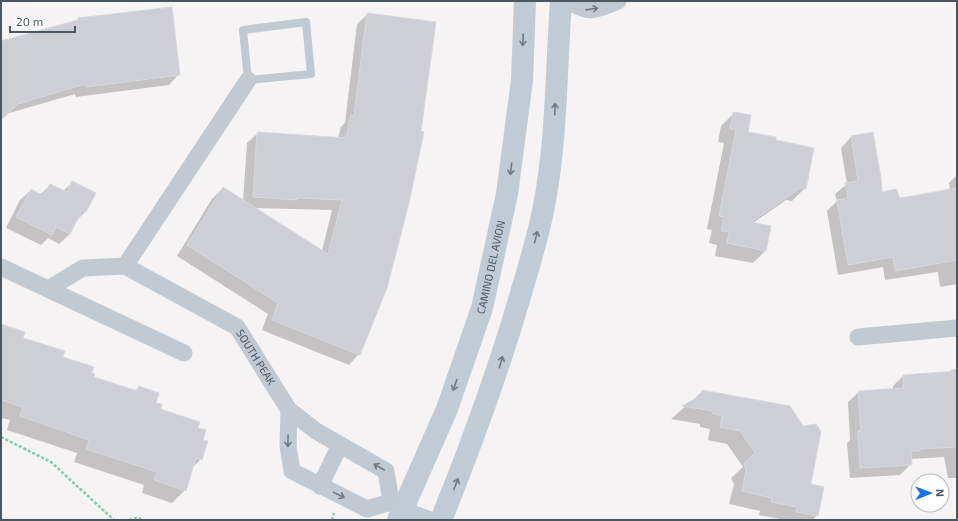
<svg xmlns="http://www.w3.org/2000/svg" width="958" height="521" font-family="'Exo 2',sans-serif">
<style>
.shadow{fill:#0003;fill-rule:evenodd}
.building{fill:#cdcfd5;stroke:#d7d9de}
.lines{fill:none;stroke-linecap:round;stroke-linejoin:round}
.path{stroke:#7ad0a6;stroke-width:2.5;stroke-dasharray:3 2;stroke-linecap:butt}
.lane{stroke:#c1cad2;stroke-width:8}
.street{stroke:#c1cad2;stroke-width:17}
.secondary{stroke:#c1cbd6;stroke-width:22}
.oneway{stroke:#6e7983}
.oneway2{stroke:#6e7984}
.labels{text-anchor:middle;stroke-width:3;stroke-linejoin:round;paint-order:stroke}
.street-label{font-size:11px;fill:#4a5661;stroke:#fff}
</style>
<rect width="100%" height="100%" fill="#f5f3f3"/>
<path class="shadow" d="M368,14L359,354L349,365L262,330L268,314L177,256L212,199L223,188L243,201L247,143L258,133L338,138L341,127L345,123L357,24ZM254,208L332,210L322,251Z
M78,19L179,74L169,85L76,97L75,94L6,114L1,119V42L76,22Z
M734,113L746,132L775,141L805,188L792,201L786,200L753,223L765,251L753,263L715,256L717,245L709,243L712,230L707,229L724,143L718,142L721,126Z
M872,134L881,193L899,200L946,191L950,188L949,183L957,175V284L940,287L938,272L885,280L883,267L838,275L827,211L837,201L835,194L847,184L841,148L851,137Z
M73,182L95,193L85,212L76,221L70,234L59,244L48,238L41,245L6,228L20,200L31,190L40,195L50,185L63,191Z
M1,329L62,357L90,374L93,377L135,391L139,387L159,409L197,429L201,440V459L192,468L185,490L172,503L142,493L144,485L74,462L77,453L7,430L10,420L1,418Z
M957,369V478H948L944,457L910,459L911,464L900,475L850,478L847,443L850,440L848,402L859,392L893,390V386L903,376L948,373L951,370Z
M703,391L810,485L817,515L813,520H785L759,515L760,511L729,504L734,484L731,478L743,467L727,444L708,440L710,429L700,427V424L671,419Z"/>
<path class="building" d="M172,7L180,75L86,87L85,84L18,104L1,120V41L78,20V18Z
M367,13L436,22L421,131L424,132L409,203L387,288L360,355L272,320L278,303L187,245L223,187L328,254L342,200L297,198V200L253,197L257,132L346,138L351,115L354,116Z
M733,112L751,115L748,132L776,137V140L814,148L806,189L800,188L751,222L771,226L766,251L727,243L729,232L721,231L724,217L719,216L736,130L730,129Z
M873,132L881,178L882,192L896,189L900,198L957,188V260L895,271L893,257L848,265L837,200L848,198L845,183L858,181L851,136Z
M72,181L96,193L86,212L82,211L70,234L56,227L52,235L16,217L31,189L44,196L50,184L67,192Z
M1,324L25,332L23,338L65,351L63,357L94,367L92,373L95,374L94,377L137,391L139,386L159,393L156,403L162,404L161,409L200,422L198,428L206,430L203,440L208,441L202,460L196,458L186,491L154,480L157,472L86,449L89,440L20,416L23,407L1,400Z
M957,371V447L920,449V451H911L912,465L860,468L858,431H861L858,391L903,388V375Z
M702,390L790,406L803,426L816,424L821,431L811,484L824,487L818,516L796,512L797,507L771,502L772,498L742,491L746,470L744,464L755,453L740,431L720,427L722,416L713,414V411L682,406L702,395Z"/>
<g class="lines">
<path class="path" d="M1,437L51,462L114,520
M129,520L137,518L143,520
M332,520L334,513"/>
<path class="lane" d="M306,22L311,74L248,80L243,30Z"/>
<g class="street">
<path d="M568,1C591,15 594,10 618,1"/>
<path d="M125,266L248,80"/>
<path d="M1,267L184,353"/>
<path id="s1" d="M48,289L83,268L125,266L237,327L289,410L316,431L386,471L391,502L404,510L430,520"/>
<path d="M858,337L957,328"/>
<path d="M289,410L288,446L292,471L367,509L391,502"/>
<path d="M320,486L340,445"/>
</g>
<g class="secondary">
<path id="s2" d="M398,520L447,409L482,308L507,194L522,80L525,1"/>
<path d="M441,520C470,448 497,375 519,300C528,269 538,238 544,206C557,139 556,69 561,1"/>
</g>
</g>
<defs><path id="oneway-shaft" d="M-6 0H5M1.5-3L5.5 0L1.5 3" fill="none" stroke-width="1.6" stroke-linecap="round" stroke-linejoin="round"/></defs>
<g class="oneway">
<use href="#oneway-shaft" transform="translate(592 9) rotate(-8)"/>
<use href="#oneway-shaft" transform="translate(288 441) rotate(91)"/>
<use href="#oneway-shaft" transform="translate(379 467) rotate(-150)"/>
<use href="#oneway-shaft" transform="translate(339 495) rotate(26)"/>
</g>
<g class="oneway2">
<use href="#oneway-shaft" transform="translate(523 40) rotate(92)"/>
<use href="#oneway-shaft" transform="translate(555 109) rotate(-88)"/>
<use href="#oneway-shaft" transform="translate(511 169) rotate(97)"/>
<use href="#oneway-shaft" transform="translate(536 237) rotate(-76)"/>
<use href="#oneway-shaft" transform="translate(501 362) rotate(-74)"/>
<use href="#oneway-shaft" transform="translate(455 385) rotate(109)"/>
<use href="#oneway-shaft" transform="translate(456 484) rotate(-68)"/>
</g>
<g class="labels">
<g class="street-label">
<text dy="4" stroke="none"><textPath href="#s2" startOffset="270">CAMINO DEL AVION</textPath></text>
<text dy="4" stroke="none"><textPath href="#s1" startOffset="246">SOUTH PEAK</textPath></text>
</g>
</g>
<rect width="958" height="521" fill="none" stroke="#4a5661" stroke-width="4"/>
<g transform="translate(930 493) rotate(89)"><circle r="19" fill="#ffffff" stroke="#b7bbc0"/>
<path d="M0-3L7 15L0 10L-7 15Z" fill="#1a73e8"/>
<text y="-6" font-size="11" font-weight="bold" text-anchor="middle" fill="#4a5661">N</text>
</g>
<path d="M10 26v6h65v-6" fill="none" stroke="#4a5661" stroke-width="2"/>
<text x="16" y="26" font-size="12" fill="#4a5661" stroke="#ffffff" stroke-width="3" paint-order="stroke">20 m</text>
</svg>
